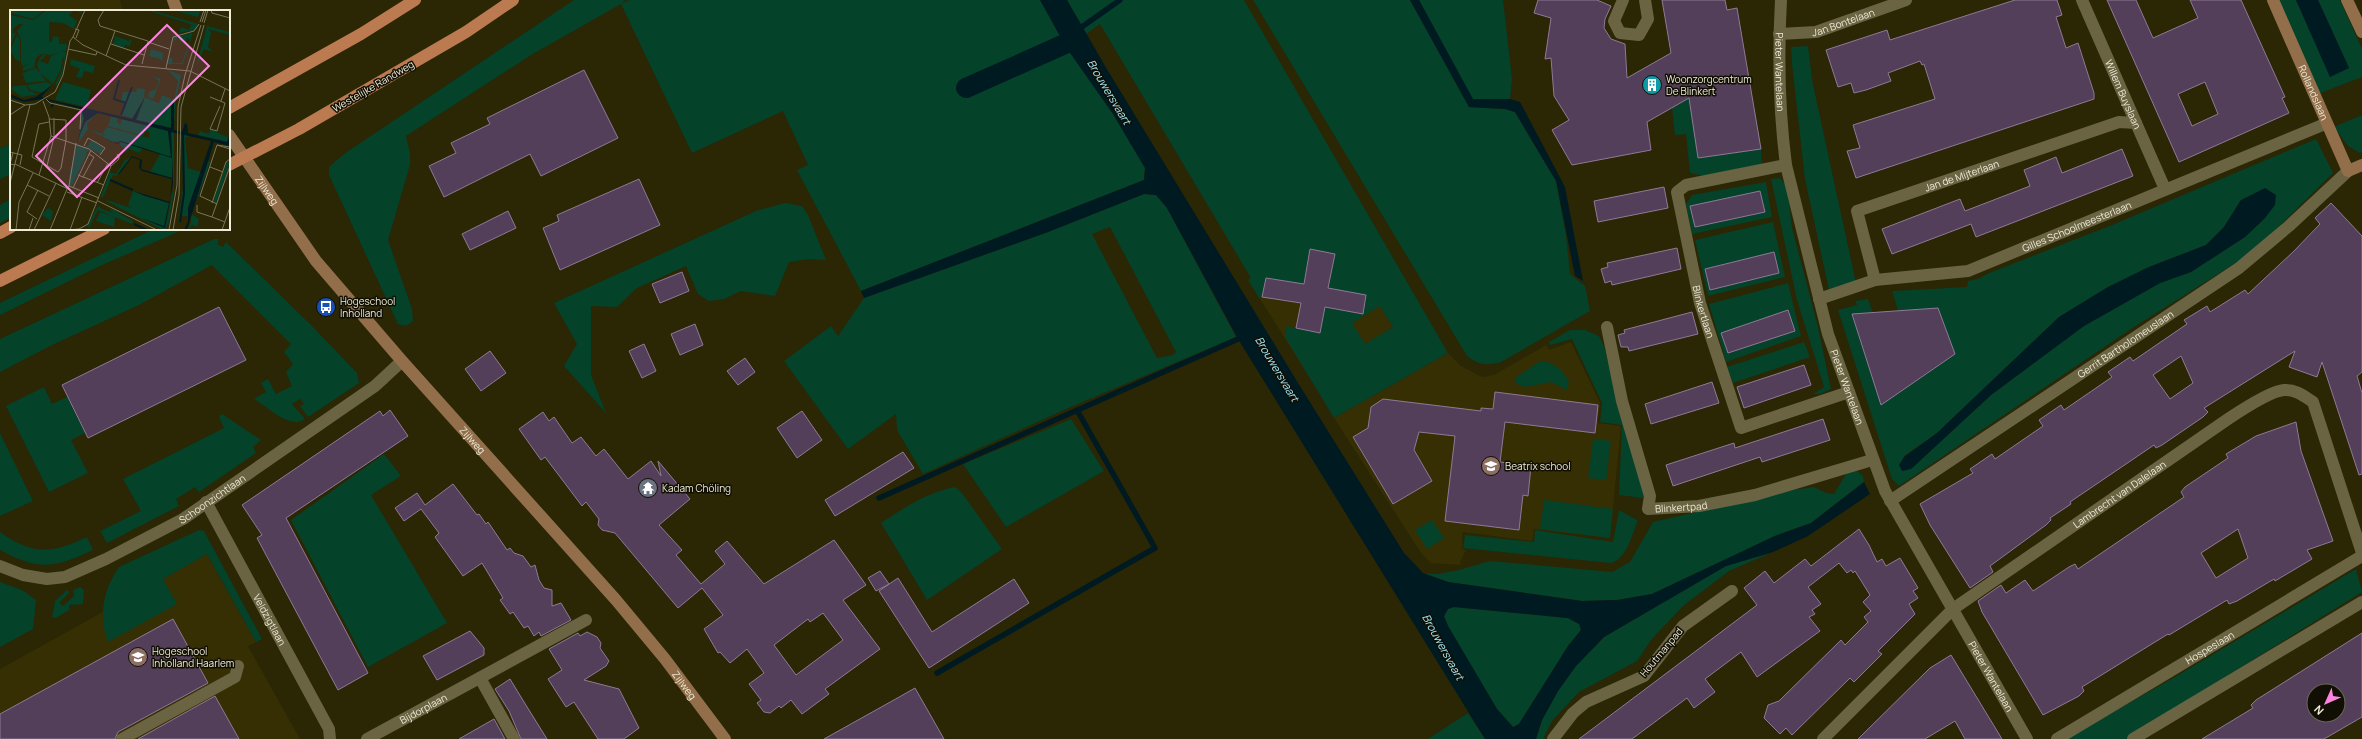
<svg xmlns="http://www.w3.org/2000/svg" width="2362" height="739" font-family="Manrope,sans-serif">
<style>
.built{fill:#362f03}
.green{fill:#04422a;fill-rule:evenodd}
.water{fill:#001a21;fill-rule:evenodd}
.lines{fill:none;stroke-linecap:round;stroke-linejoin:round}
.stream{stroke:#001a21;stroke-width:5.5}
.canal{stroke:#001a21;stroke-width:20}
.building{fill:#533f59;stroke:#8f7996;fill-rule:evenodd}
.street{stroke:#6a6443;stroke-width:12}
.secondary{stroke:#926f4a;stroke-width:12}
.primary{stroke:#bb7a50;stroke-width:12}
.labels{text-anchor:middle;stroke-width:3;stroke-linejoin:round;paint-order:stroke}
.street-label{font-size:10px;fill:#eeebd8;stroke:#110f03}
.poi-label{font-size:10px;fill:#eeebd8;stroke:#110f03;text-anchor:start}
.water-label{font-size:11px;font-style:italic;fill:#a3e9fd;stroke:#110f03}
.inset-river{fill:none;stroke:#001a21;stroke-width:2}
.inset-road{fill:none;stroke:#797559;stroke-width:1}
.view{fill:#fe85df;fill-opacity:0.15;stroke:#fe85df;stroke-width:2}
.inset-edge{fill:none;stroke:#eeebd8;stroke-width:2}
</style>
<rect width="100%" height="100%" fill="#2b2604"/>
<path class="built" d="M0,0H120L123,11H11V144L0,148Z
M1336,229L1393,327L1310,378L1248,280Z
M1571,342L1600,403L1598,423L1621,426L1610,538L1534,529L1532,541L1462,532V549L1466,550L1460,562L1461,565L1431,563L1421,553L1410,536L1334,418L1448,353L1461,366L1482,377L1494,375L1546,345L1549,350Z
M207,554L256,642L248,646L300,739H0V669Z"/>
<path class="green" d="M574,0H625L622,3L630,0H1040L1066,47L1113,114L1145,168L1144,180L861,291L797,170L808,165L783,111L692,153L621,4L531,55L406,136L410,153V165L388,240L412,309L413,321L406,326L398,324L329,175V167L344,154Z
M1067,0H1244L1448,353L1334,418L1285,337L1286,326L1320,333L1335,254L1310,249L1303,287L1290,282L1266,278L1262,297L1259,298L1248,280L1251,278L1100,24L1086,34ZM1380,306L1393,327L1365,344L1352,323Z
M1253,0H1410L1469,107L1505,109L1515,112L1556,181L1566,235L1570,274L1585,286L1590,311L1501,362C1486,366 1479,365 1467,356Z
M1419,0H1503L1512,79L1510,99L1473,100Z
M2277,0H2296L2330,76L2349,68L2318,0H2340L2362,49V77L2318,94Z
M1808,46L1812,80L1856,283L1829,290L1805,179L1792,64L1791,47Z
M1689,98L1698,158L1761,149L1762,165L1705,176L1690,173L1686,134L1675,135L1672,108Z
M2362,115V152L2360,153L2348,146L2334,127Z
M2316,139L2333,173L2253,252L2134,327L1899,486L1892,479L1838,310L1857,305L1855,301L1868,299L1877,324L1900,317L1892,291L1967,287L1968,281L1978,279L1989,273L2112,225ZM2241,200L2265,218L2245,237L2191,272L2160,283L2084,326L1991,395L1911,469L1904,456L1937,433L2059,317L2108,287L2149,267L2206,245L2224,227Z
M11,144V174L0,179V148Z
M1780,178L1787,187L1792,228L1818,327L1831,389L1820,394H1813L1824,387L1797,300L1771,179Z
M1766,182L1772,217L1692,234L1686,204L1692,195Z
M1144,194L1156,195L1167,208L1236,337L1066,409L923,474L897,430L896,414L848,449L784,361L831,326L838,336L864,298L1048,232ZM1110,227L1176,352L1173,355L1157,358L1092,234Z
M11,199V217L0,223V205Z
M785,203L802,206L808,215L826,260L809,259L789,262L775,296L741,291L724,299L709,301L698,294L686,266L637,288L617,307L591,306V375L606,413L564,366L577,344L554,303L756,211Z
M1773,222L1785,277L1708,296L1695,240Z
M154,229H185L102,265L0,315V303Z
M214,239H219L217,244L223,247L226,242L312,326L357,373L359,383L308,417L300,406L304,404L300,399L292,404L305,419C290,430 268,407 254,399L266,392L261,383L268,379L276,394L292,386L286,372L293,364L284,352L291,344L212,265L139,305L52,345L0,372V339Z
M1788,283L1801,336L1726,362L1709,304Z
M1570,330H1585L1599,336L1604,346L1618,403L1645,494L1643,498L1619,495L1622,425L1600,422L1602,403L1572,339L1550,345L1549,342Z
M1804,342L1810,357L1733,383L1727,367Z
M1540,361C1554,362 1564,370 1569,383L1567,390L1551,382L1525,387L1515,383V378Z
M44,387L52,404L67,397L85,433L71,440L88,473L49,492L6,406Z
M222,414L261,440L253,447L256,453L199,492L195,487L176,499L179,506L107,543L100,531L141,511L123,479L224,428L219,417Z
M1071,419L1104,471L1006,527L963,464Z
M0,433L33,501L0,516Z
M1593,439L1611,441L1606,480L1588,478Z
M384,454L401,476L371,495L447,623L368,667L291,520Z
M1856,470L1863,476L1864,482L1811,523L1777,535L1652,594L1617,600L1582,601L1448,582L1423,573L1437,574L1459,570L1490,561L1612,572L1630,562L1653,522L1657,521L1793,490L1814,487L1826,493L1834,494L1846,474Z
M955,487L962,493L1002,549L927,600L881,523C905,507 926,493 955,487Z
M1544,500L1613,509L1610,538L1540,529Z
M1619,510L1637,520V523C1631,537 1627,558 1611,563L1463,548L1465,535L1534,542L1535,530L1613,542Z
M1432,520L1444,538L1427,549L1415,530Z
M199,530L204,531L262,639L256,642L207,554L163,579L177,604L108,642C98,616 103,590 119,567Z
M0,532C32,555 52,554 87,537L93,550C55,568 38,571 0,550Z
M1773,552L1729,571L1683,606L1651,640L1637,661L1579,692L1552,721L1544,737L1545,739H1536L1542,720L1558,691L1576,666L1604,637L1726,566Z
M2356,569L2362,592L2126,739H2065L2175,677Z
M0,582L22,590L36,600L33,629L0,647Z
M80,587L84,590L83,604L69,605V610L56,618L52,617L55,601L67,590L70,592L59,603L63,606L74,596L73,590Z
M1454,607L1568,618L1579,624L1581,630L1568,646L1519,724L1513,727L1497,709L1448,626L1444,617L1448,609Z
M1468,713L1485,739H1428Z"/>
<path class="water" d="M1040,0H1067L1105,66L1298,383L1404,553L1423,573L1448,582L1582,601L1617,600L1652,594L1777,535L1811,523L1864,482L1870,494L1808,536L1773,552L1726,566L1604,637L1576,666L1558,691L1542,720L1536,739H1485L1238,339L1167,208L1156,195L1144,194L1048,232L864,298L861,291L1144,180L1145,168L1113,114L1066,47ZM1454,607L1568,618L1579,624L1581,630L1568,646L1519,724L1513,727L1497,709L1448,626L1444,616L1448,609Z
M1410,0H1419L1473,99H1510L1520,102L1565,187L1583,281L1575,276L1556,181L1515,112L1505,109L1469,107Z
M2296,0H2318L2349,68L2330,77Z
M2265,188L2276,195L2275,205L2265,218L2245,237L2191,272L2160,283L2084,326L1991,395L1911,469L1902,471L1899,465L1904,457L1937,433L2059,317L2108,287L2149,267L2206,245L2224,227L2241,200Z"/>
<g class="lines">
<path class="stream" d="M1076,31L1120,0
M879,498L1238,339
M937,673L1155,548L1077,410"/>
<path class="canal" d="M966,88L1076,39"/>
</g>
<path class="building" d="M1538,0H1597L1611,6L1605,19L1604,28L1611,39L1625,44L1627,78L1671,53L1662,0H1725L1727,10L1737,8L1761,149L1698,158L1689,98L1647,122L1651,150L1572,165L1552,130L1569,120L1554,96L1551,58L1545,59L1551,18L1534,13Z
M2015,0H2057L2062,15L2056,17L2066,48L2078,43L2094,93V99L1856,178L1847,151L1860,148L1853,125L1935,99L1924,64L1922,65L1920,61L1888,73L1891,81L1866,90L1854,93L1851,83L1838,87L1826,50L1887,30L1890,40Z
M2107,0H2136L2153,38L2198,18L2190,0H2241L2285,97L2282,98L2289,113L2179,162ZM2205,82L2218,114L2192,126L2178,94Z
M584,70L618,138L541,176L530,154L444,197L429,166L456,153L451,143L490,124L487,118Z
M2122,149L2133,176L1976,237L1971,224L1892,254L1882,229L1960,199L1965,211L2030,186L2024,170L2056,157L2062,173Z
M639,179L660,225L560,270L543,228L559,221L557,215Z
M1664,187L1668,208L1598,222L1594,201Z
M1760,191L1765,212L1695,227L1690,206Z
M2331,203L2362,236V372L2357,376L2362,393V474L2359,475L2322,362L2317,377L2289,367L2295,351L2204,408L2208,412L2203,417L2162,445L2156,448L2154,445L2070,502L2071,504L2050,518L2051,520L2046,525L1990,566L1993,572L1970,588L1930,525L1920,504L1973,473L1970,469L1992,454L1995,459L2043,426L2039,420L2061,405L2064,410L2112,377L2108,372L2130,357L2133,361L2187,324L2184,320L2207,306L2210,312L2245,290L2248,294L2293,252L2320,224L2315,218ZM2181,356L2193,383L2170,399L2153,375Z
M508,211L516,228L470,250L462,234Z
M1677,248L1681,269L1612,285L1611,281L1605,283L1601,269L1608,267L1607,263Z
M1310,249L1335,254L1328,288L1366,295L1363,314L1325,307L1320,333L1296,328L1301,303L1262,297L1266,278L1304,284Z
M1774,252L1779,273L1710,290L1705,269Z
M682,272L689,291L660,303L652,284Z
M219,307L246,360L88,438L62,385Z
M1938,308L1955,354L1881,405L1852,314Z
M1788,310L1795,331L1728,353L1721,333Z
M1692,312L1698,334L1629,351L1628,347H1621L1618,335L1625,333L1624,330Z
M695,324L703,345L680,355L671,334Z
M644,344L656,371L642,378L629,351Z
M490,351L506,373L481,391L465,369Z
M745,358L755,372L738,385L727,371Z
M1804,365L1811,385L1744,408L1737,387Z
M1712,382L1719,403L1651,424L1645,404Z
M1495,392L1598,405L1595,433L1505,422L1500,462L1531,466L1528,496L1523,495L1519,530L1445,521L1455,436L1419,432L1414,450L1432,481L1393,504L1353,437L1368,428L1371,407L1383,399L1481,411V408L1493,409Z
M390,410L408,436L286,518L368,673L338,690L257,538L262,535L242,505L380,411L383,416Z
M802,411L822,440L797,458L777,428Z
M543,412L549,421L554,417L572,443L581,437L596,456L604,449L628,479L651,461L661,476L658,461L690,499L659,525L682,550L676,555L701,584L725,564L715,551L727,541L764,584L834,540L866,585L843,600L880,649L825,689L829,694L802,714L791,700L781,708L779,706L770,713L764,712L757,703L761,700L749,684L764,673L747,649L730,663L720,652L718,653L704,629L723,615L702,588L678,608L615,533L602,530L598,525L599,519L586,502L582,506L545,457L541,460L519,429ZM823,613L843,640L796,675L774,645L808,619L810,622Z
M1823,419L1830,440L1762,462L1760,457L1673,486L1666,465L1734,443L1735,448Z
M2296,422L2301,451L2333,541L2307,550L2312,559L2275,581L2274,579L2237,601L2229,604L2227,600L2169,635L2168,634L2082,687L2084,691L2079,696L2043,715L1982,612L1978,601L2001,585L2006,593L2025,580L2033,591L2069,567L2075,564L2078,569L2184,497L2181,492L2185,487L2228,458L2226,454L2256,436ZM2238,529L2248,558L2216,578L2201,553Z
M903,452L914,468L835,516L825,500Z
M453,484L477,515L479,514L486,524L488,522L507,550L510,548L514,553L523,556L531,567L535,565L539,580L544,588L552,590V606L561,603L571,620L541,636L539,632L534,636L528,626L524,628L513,612L510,614L500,600L503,598L482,563L463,576L435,537L439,533L421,509L404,521L395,508L417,493L425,505Z
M1859,529L1869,545L1877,562L1882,559L1886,566L1900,558L1918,588L1913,591L1918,598L1909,604L1915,614L1878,651L1882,654L1854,682L1850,678L1792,735L1786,728L1780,734L1764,718L1768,705L1779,701L1841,640L1845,645L1868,622L1864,617L1871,611L1863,602L1870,595L1855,571L1853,573L1851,570L1847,573L1839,563L1808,587L1821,604L1812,610L1815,614L1809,617L1820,631L1757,677L1741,652L1705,679L1715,692L1694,708L1687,698L1632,739H1579L1757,605L1744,588L1765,571L1774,583L1805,559L1811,566Z
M880,571L889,584L876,591L868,578Z
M898,578L932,632L1014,579L1029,603L929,668L879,591Z
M173,619L208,683L118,732L115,739H0V714Z
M470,631L484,648V655L437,680L423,656Z
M587,632L597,637L601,643L600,648L609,661L606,666L584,680L619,689L639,728L624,739H598L574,702L566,707L548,679L562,670L549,649L578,633L580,636Z
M2362,633V717L2324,739H2202L2253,708L2251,705L2256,700ZM2314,691H2338V715H2314Z
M1951,655L2002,739H1965L1955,721L1925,739H1858L1930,668Z
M510,679L524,702L547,739H521L509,711L495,689Z
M915,688L944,739H824L901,696Z
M215,696L239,739H138Z
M494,719L505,739H459Z"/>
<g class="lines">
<g class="street">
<path d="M1623,0L1614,21L1620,33L1639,35L1648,19L1645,0"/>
<path id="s1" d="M1781,0C1778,54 1779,111 1786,165L1828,334L1885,491L2027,739"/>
<path id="s2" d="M2082,0L2165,189"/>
<path id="s3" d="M1779,34L1816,32L1906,0"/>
<path id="s4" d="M1786,165L1686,185L1677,192L1700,303L1741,428L1849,392"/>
<path id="s5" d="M1875,280L1857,211L2119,122L2136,123"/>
<path id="s6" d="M1819,299L1875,280L1968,271L2325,124"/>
<path id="s7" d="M1607,327L1622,401L1650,496L1648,509L1699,506L1755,495L1872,460"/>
<path id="s8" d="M1890,501L2239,268L2289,226L2348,171"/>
<path id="s9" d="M206,502L329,729L330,739"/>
<path id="s10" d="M0,566L23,575L47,579L65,577L106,559L183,519L375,386L402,361"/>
<path d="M480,678L514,739"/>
<path d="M122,739L235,677L238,666"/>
<path id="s11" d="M367,739L586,620"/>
<path d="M1553,739L1573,713L1586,702L1644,676L1683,626L1732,591"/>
<path id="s12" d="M1823,739L1953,609L2228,419C2240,411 2270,391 2284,390C2295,389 2304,396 2313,402L2362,553"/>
<path id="s13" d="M2057,739L2362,556"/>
<path d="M2133,739L2362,602"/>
</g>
<g class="secondary">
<path d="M173,0L177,11"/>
<path id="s14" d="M2273,0L2348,171L2362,165"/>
<path d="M2347,0L2362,32"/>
<path id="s15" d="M229,135L316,261L402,361L616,600L665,659L725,739"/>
</g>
<path class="primary" d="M229,108L361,34L415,0
M229,165L299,129L466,32L513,0
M0,233L11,227
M0,281L104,229"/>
</g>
<defs>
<g id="building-disc" transform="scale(1)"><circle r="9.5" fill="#0f9aa8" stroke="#110f03"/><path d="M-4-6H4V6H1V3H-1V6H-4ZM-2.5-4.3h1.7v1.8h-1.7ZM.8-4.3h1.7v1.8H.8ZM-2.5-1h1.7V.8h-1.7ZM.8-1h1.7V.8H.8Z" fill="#fff"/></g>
<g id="bus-disc" transform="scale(1)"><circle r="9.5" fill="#1a4fb4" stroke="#110f03"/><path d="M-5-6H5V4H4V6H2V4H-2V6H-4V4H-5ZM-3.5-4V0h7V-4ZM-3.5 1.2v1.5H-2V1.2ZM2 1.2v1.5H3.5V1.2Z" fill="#fff"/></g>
<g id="school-disc" transform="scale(1)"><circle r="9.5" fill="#8d6e63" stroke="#110f03"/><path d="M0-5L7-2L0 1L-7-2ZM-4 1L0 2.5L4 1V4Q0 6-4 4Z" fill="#fff"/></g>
<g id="temple-disc" transform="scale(1)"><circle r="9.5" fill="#6b7280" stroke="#110f03"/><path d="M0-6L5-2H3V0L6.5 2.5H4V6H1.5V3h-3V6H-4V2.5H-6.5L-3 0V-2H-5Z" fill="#fff"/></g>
<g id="university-disc" transform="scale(1)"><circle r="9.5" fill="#8d6e63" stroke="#110f03"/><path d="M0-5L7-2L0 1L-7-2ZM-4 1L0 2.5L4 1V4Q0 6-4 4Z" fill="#fff"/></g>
</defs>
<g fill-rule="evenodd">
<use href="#building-disc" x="1652" y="85"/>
<use href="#bus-disc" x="326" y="307"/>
<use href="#school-disc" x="1491" y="466"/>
<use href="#temple-disc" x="648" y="488"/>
<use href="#university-disc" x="138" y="657"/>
</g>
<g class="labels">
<g class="street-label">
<text dy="4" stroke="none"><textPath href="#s3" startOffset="66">Jan Bontelaan</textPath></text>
<text dy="4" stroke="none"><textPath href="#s1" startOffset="72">Pieter Wantelaan</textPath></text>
<text transform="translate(373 86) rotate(-30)" y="4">Westelijke Randweg</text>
<text dy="4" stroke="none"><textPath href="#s14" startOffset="101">Rollandslaan</textPath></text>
<text dy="4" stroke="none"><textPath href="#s2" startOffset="103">Willem Buyslaan</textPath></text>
<text dy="4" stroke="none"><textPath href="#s5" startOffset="182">Jan de Mijterlaan</textPath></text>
<text dy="4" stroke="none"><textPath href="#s15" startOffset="67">Zijlweg</textPath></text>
<text dy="4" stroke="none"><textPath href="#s6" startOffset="270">Gilles Schoolmeesterlaan</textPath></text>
<text dy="4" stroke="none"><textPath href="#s4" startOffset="236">Blinkertlaan</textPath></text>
<text dy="4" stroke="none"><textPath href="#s8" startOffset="283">Gerrit Bartholomeuslaan</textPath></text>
<text dy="4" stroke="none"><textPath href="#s1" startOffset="396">Pieter Wantelaan</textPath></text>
<text dy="4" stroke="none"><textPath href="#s15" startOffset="391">Zijlweg</textPath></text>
<text dy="4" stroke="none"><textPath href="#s12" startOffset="386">Lambrecht van Dalelaan</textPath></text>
<text dy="4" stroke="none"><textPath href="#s10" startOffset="234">Schoonzichtlaan</textPath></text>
<text dy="4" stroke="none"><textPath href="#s7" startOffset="221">Blinkertpad</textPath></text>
<text dy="4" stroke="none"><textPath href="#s9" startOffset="134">Veldzigtlaan</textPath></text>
<text dy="4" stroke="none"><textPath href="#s13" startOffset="178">Hospeslaan</textPath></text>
<text transform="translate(1661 652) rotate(-50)" y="4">Houtmanpad</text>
<text dy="4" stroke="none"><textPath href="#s1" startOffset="720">Pieter Wantelaan</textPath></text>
<text dy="4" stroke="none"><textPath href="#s15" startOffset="715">Zijlweg</textPath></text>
<text dy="4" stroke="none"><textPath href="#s11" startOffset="64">Bijdorplaan</textPath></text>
</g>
<g class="poi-label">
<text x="1666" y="83">Woonzorgcentrum<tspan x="1666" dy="12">De Blinkert</tspan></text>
<text x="340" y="305">Hogeschool<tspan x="340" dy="12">Inholland</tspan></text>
<text x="1505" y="470">Beatrix school</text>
<text x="662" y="492">Kadam Chöling</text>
<text x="152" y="655">Hogeschool<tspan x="152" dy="12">Inholland Haarlem</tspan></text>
</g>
<g class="water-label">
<text transform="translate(1109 92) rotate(59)" y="4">Brouwersvaart</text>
<text transform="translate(1277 369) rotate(59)" y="4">Brouwersvaart</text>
<text transform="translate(1443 647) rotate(61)" y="4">Brouwersvaart</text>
</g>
</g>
<g transform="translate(10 10)">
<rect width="220" height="220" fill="#2b2604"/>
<path d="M0,0H35L23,9L0,3ZM37,0H73L71,3L64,0L59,5L67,11L64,19L53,13L39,12V32H42L43,26L49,27V34H57L56,41L40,45L31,44L26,48L24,58L13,61V57L19,54L12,56L11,53V30L7,21L13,14H9L3,19V23H6L0,37V5L23,10ZM137,0H141L188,14L185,20L169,23L171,17L179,20L181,15L186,16ZM170,0H188L190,1L188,7L169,2ZM197,16L220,22V25L198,19L201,22L198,37L203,42L194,39L186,57ZM183,23L173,54H157L159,48H162L163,53H172L180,29L177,28L176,32L169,30L170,26L164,31V27ZM7,25L10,30V52L5,49L0,40ZM105,26L119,31L122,28L120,36L115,35L114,38L103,34L104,30L108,31L104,29ZM141,39L153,43L152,52L150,49L139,46ZM51,42H56L52,64L47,75L45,74L52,60L54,49L53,47L51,59L43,74L30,63L27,54L32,45H36L30,51L38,54L41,46ZM61,49L85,56L83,63L74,61L72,68L66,67L70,59L60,55ZM26,58L36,71L16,73L12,63ZM158,60L171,65L165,96L164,120L163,97L161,118L126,110L134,87L124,109L111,105L118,87L116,92L111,91L113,82H126L127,78L135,79L134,87L149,93L152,85L164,90L168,71ZM142,66L151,69L143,89L138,87L139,82L146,79L149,71ZM37,72L42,75L33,83L20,80L17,75ZM53,72L81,80L77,97L45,90ZM16,75L19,81L29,84L12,87L1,79L4,76ZM45,92L71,99L73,101L74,106L72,119L77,110L88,103L77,113L78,119L69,132L72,100ZM101,106L108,108L107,111L110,115L112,109L158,121L162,147L151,144L162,148V168L140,162L150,144L129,136L133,138L129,143L119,139L115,143V139L109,134L111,131L102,132L93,127L94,123L91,126L80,119L92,124L97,117L139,128V121H135L134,126L98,116ZM200,119L219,128L218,132L188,125L190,121L199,124ZM164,121V182L159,211L156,219L153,220L96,191L97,190L121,198L118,195L123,181L159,193L156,216L163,179L161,122ZM172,123L182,126L175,127L178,158L191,162L178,198V206H171L168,213L173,177ZM81,130L94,138L90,144L75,136H78ZM67,134L79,140L76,143L77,144L62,176L59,175V167ZM120,148L107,166L103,165L93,187L94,190L91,186L100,162L106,164L115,150ZM198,151L200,152L187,189L185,188ZM217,152L220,153L206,193L203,192ZM88,196L96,201L105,203L99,200L102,199L114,205L106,202L123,211L122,214L88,200L79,218L77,216ZM38,198L43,201L41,211L32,205ZM90,202L105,207L104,217L86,211ZM180,203L189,209L187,217L182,215L177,220L181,213Z" fill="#04422a"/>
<path d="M42,75L32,86L33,88L122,109L135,87L126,110L161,118V97L164,90V120L172,122L175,113L177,114L178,123L217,132L220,123V136L204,132L177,220H174L178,212V198L201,131L161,122L163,173L155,218L131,208L154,216L159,193L135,186L123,181L160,192L162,169L132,161L129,158L130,150L122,147L111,162L107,165L122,146L132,150L131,159L162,168V148L111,132L108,134L101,132L95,128L102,132L108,133L111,131L161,147L158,121L88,103L75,112L67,132L74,109L71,99L44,92L43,97L40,98L43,92L33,89L14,92L0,87V84L14,90L26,87Z" fill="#001a21"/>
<path class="inset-river" d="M109,70L104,89L116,93M111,105L122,77M100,170L123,180M170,212L174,183L173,123M124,214L137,220"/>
<path class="inset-road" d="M94,0L88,10L90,16L138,31L132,54M201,0L202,3L220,8M190,12L194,0M192,12L196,0M194,13L198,0M65,19L69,20L66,28M63,27L75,0M138,32L159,39M101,34L134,45M58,39L86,45L87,42M96,46L105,21M156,58L163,27L184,21L189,14M200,87L215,93L207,121L200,119L210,96M36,89L40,93L71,100L70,119M0,90L15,95L25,94L45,82L53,65L60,31L63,27L73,35L116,55L180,61L220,81M211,91L215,79M0,105L15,95M39,109L56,110V130L51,158L48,162L22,147L29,114L39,112M41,126L79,139L101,156L78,214L69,219L55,220M207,135L220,139M74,136L78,128L87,133L95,138L90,145M0,142L12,145L10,155M3,143L0,154L5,155M5,154L58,179L59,176L89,188M37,156L44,127V108M101,156L108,150L109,148V146L107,144L109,148M200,157L213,162M29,165L41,126L39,107L33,91M68,165L94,175M73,167L84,147L79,144M0,173L20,95M87,173L98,153M17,175L39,186M59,176L66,133M63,178L81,140M57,182L87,193M88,191L147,220M202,193L216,152L220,149M207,194L190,186L207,135L220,137M187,195V202L202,207M27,209L17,202L28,180M215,212L202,207L220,156M6,220L9,192L23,163M19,220L23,208M24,220L46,173M40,220L57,179M60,220L72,187M159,220L167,175L168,97L175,65L191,15M163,220L169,185L171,97L194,15M212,220L220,197"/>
<path class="view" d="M157,15L199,56L67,187L26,146Z"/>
<rect width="220" height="220" class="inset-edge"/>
</g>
<g transform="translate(2326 703) rotate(225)"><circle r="19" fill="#110f03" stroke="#696758"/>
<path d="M0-3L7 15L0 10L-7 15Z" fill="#fe85df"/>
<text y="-6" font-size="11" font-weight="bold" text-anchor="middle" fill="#eeebd8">N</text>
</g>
</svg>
